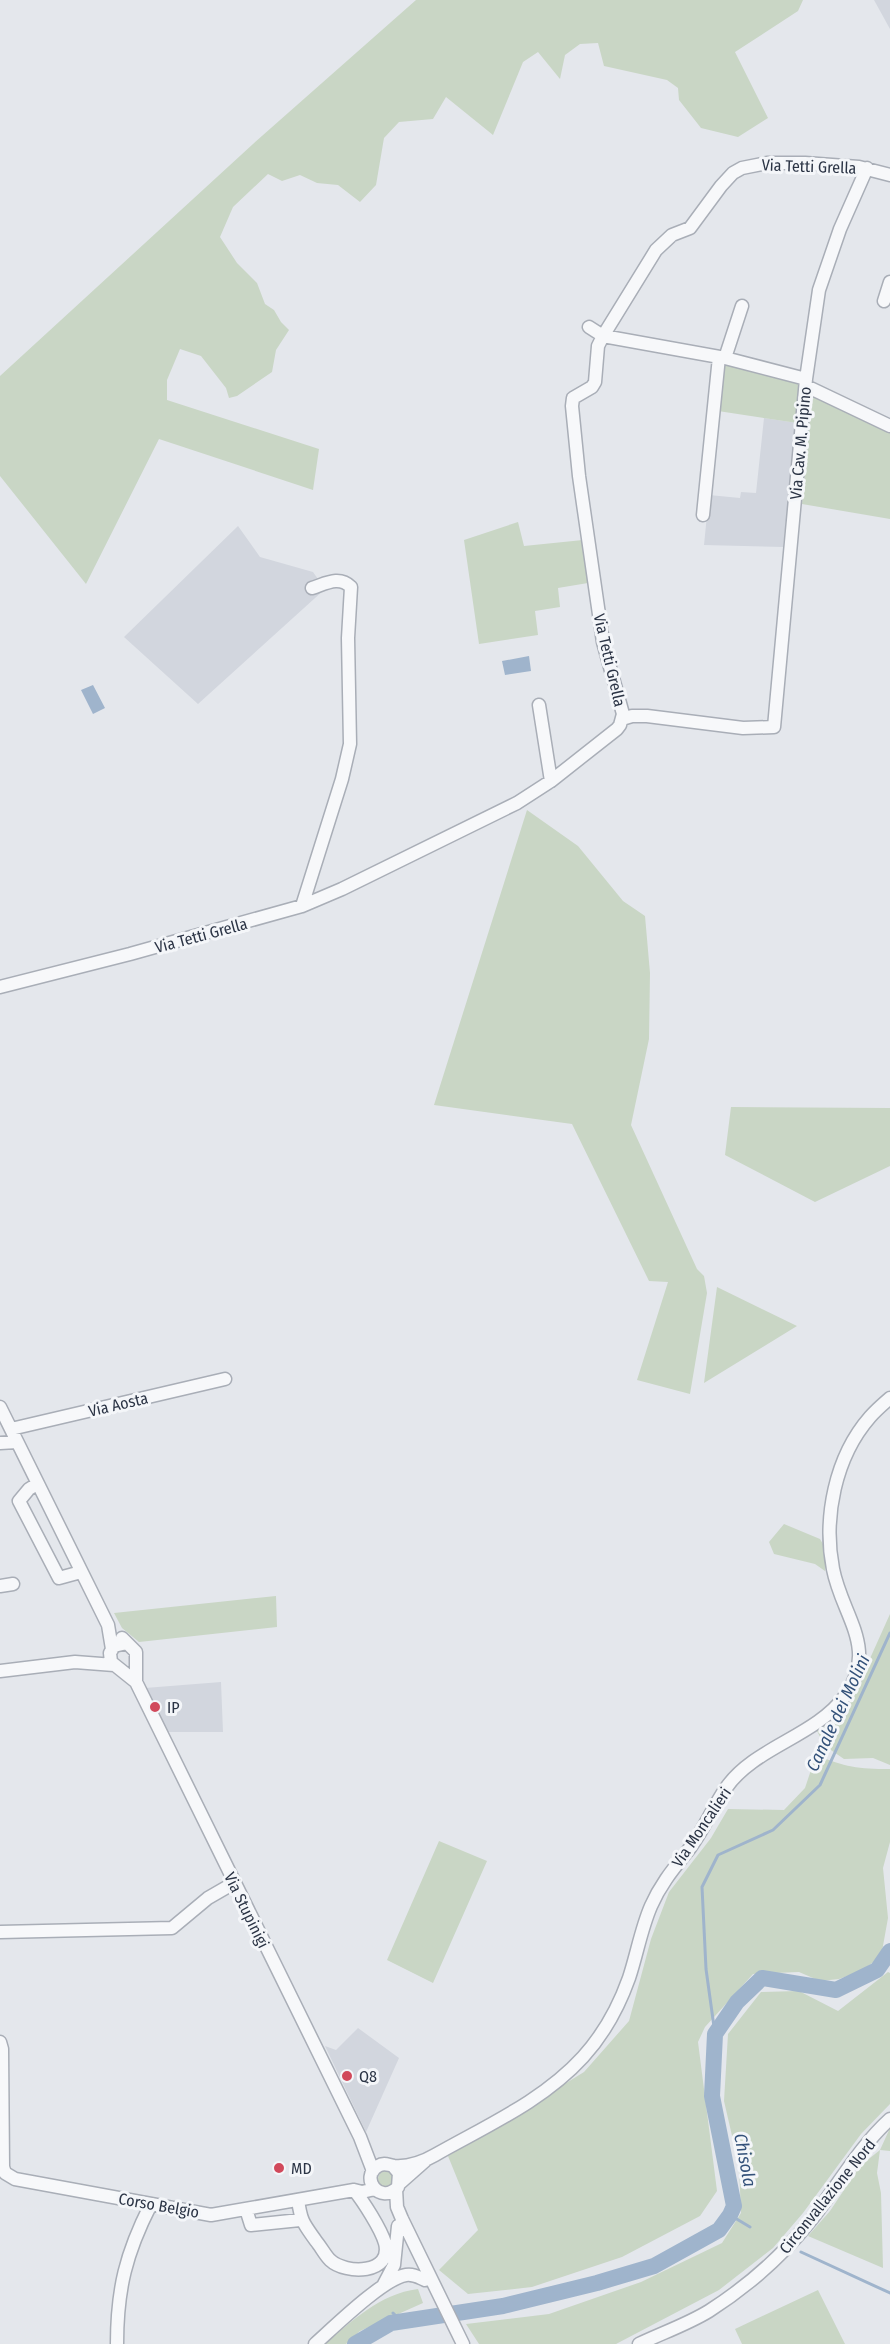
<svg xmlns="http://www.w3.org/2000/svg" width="890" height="2344" font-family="'Fira Sans Condensed',sans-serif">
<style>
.built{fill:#d2d6de}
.green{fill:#c9d6c5}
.water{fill:#9fb4cc}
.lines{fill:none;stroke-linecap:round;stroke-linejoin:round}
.stream{stroke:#9fb4cc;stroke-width:3}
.river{stroke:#9fb4cc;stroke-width:16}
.minor-casing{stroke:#a9aeb7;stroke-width:15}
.minor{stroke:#f7f8fa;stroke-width:12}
.poi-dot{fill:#d1495b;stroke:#f4f6f9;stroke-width:2}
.labels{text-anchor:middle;stroke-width:6;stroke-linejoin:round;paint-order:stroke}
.street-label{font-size:16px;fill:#2b3445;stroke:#f4f6f9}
.poi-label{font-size:16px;fill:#2b3445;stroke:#f4f6f9;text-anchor:start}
.water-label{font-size:18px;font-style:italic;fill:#34527a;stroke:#f4f6f9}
</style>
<rect width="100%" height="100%" fill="#e4e7ec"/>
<path class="built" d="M874,0H890V29Z
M764,418L797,423L783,547L704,545L709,495L740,498L741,492L756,493Z
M238,526L260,557L313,572L325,589L198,704L124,637Z
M221,1682L223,1732H165L145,1688Z
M358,2028L399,2058L366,2132L325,2046L336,2050Z"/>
<path class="green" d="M416,0H803L798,11L735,52L768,118L738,137L701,128L679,100L678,88L667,80L604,66L598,43L580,44L565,55L560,79L538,52L523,62L493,135L446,97L433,119L399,122L384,138L376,185L360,202L338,185L317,183L300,175L282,181L268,174L233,207L220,237L237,263L257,283L265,304L274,310L281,322L289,330L276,350L272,372L237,396L229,398L226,388L201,356L180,349L167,380V400L319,449L313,490L159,439L86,584L0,476V376L253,144Z
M725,364L803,380L797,423L718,411Z
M815,394L890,430V519L802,504L811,404Z
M518,522L524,546L583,540L588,583L558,588L560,607L535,611L538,635L479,644L464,540Z
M527,810L578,846L623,901L645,916L650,973L649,1039L631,1125L697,1269L704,1276L707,1293L690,1394L637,1380L668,1282L649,1281L572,1124L434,1105Z
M731,1107L890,1108V1166L815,1202L725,1155Z
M717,1287L797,1326L704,1383Z
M784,1524L820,1539L827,1551L825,1571L815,1564L774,1554L769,1542Z
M276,1596L277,1627L139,1642L122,1628L114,1613Z
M890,1614V1765L873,1758L844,1759L825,1746L817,1731L845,1714Z
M816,1755C845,1767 858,1769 890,1769V1842L883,1868L888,1918L881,1957L859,1972L839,1979L820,1981L799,1972L753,1974L705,2027L698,2042L717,2191L700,2216L622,2257L532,2287L468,2294L439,2270L478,2230L448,2156L584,2072L629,2021L651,1939L669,1892L711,1838L728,1809L784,1810L805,1788Z
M439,1841L487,1861L433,1983L387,1960Z
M888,1972L890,1973V2104L861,2134L803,2213L773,2248L719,2290L616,2344H479L466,2324L549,2314L641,2282L722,2243L741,2213L739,2166L724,2101L728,2034L761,1992L799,1991L838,2011Z
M890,2128V2151L880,2150L877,2173L881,2193L883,2268L808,2236L830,2211L860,2166L880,2150Z
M378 2179a8 8 0 1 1 16 0a8 8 0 1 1-16 0Z
M418,2289L423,2303L360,2331L346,2344H324C353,2321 379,2294 418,2289Z
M818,2290L845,2344H742L735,2329Z"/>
<path class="water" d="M529,656L531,671L505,675L502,661Z
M93,685L105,708L93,714L81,690Z"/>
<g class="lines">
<path class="stream" d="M715,2034L706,1969L702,1887L718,1855L773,1830L820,1785L890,1633
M730,2215L750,2227
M801,2252L890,2293
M393,2313L402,2322"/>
<path class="river" d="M355,2344L391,2323L503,2306L597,2283L654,2266L719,2230L730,2215L734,2206L712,2096L715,2034L737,2002L762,1978L836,1990L877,1970L890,1951"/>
<g class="minor-casing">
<path id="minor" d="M884,301L890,282
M589,327L603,336L725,358L806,379
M725,358L742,306
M806,386L890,426
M703,515L719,357
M539,705L551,781
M622,719L632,716H647L743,728L774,727L806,379L819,290L840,229L867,168
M302,906L342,779L350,744L348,638L351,587C339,575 325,584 312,588
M0,987L130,954L302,906L342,889L517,803L551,781L617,729L620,725L623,714L603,642L579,476L572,406L573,398L592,387L595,382L598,346L603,336L656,250L672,235L690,228L721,186L733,173L742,168L767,163H805L859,167L890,175
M0,1407L108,1625L112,1649
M11,1429L225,1379
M0,1443L17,1442
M37,1484L29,1489L19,1501L59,1578L81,1572
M0,1586L13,1584
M122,1638L136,1652V1682
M127,1643L114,1646L110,1653L111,1662L136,1682L360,2137L373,2171
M0,1671L75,1662L114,1665
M0,1932L172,1928L208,1898L234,1883
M0,2042L2,2049L3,2167L5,2173L15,2179L211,2215L354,2190L362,2192L375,2189
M393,2166L399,2173L398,2187C380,2206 359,2177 378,2166C384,2162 388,2165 394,2166C408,2167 423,2162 435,2155C486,2126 543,2101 583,2057C603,2035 619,2006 629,1978C637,1954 641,1929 651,1906C661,1883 675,1867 690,1848C704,1829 713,1807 726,1788C754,1747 815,1737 845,1696C879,1648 842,1616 833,1569C823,1518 835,1457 870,1417C876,1410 883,1404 890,1398
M399,2184L425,2161
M396,2189L397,2207L402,2219L463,2344
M298,2200C301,2222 304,2224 316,2241C321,2247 325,2255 330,2260C346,2275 393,2274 385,2243C381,2229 363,2201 354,2190
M246,2209L251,2225L300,2220
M384,2284L394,2265L398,2226
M117,2344C117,2289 126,2253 151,2204
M315,2344C333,2328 384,2278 406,2275C414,2274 418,2277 425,2280
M639,2344C662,2333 688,2324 709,2311C748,2286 783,2255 811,2220C837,2187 859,2147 890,2119"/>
</g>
<use href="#minor" class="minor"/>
</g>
<g class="poi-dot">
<circle cx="155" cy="1707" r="6"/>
<circle cx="347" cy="2076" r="6"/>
<circle cx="279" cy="2168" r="6"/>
</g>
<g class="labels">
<g class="street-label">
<text transform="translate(809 166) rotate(2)" y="6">Via Tetti Grella</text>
<text transform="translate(800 443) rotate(-85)" y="6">Via Cav. M. Pipino</text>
<text transform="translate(610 660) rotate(77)" y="6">Via Tetti Grella</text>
<text transform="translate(201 935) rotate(-15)" y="6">Via Tetti Grella</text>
<text transform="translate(118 1404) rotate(-13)" y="6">Via Aosta</text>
<text transform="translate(701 1827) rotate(-56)" y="6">Via Moncalieri</text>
<text transform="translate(247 1910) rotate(64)" y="6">Via Stupinigi</text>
<text transform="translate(827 2196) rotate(-51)" y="6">Circonvallazione Nord</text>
<text transform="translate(159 2205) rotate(10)" y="6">Corso Belgio</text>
</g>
<g class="poi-label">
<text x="167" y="1713">IP</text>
<text x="359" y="2082">Q8</text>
<text x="291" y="2174">MD</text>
</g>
<g class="water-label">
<text transform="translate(838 1713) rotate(-65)" y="6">Canale dei Molini</text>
<text transform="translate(745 2160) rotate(79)" y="6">Chisola</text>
</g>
</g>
</svg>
